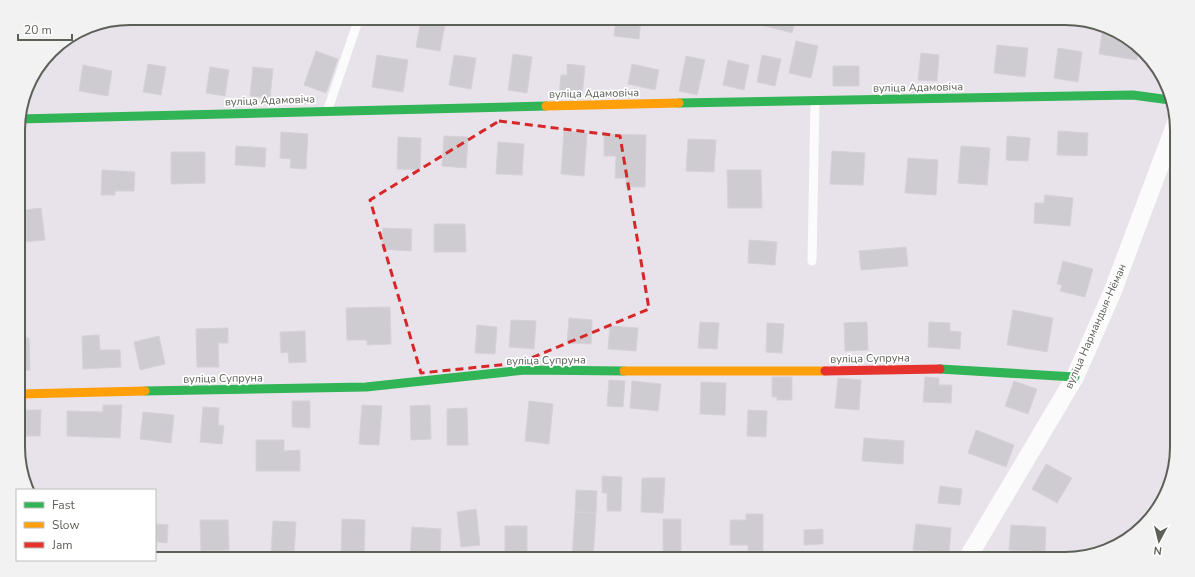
<svg xmlns="http://www.w3.org/2000/svg" width="1195" height="577" font-family="'Nunito Sans',sans-serif">
<style>
.building{fill:#cfccd1;stroke:#d6d1d9}
.lines{fill:none;stroke-linecap:round;stroke-linejoin:round}
.lane{stroke:#fcfbfc;stroke-width:9}
.street{stroke:#fcfbfc;stroke-width:18}
.fast{stroke:#30b455;stroke-width:9}
.slow{stroke:#ff9f0a;stroke-width:9}
.jam{stroke:#e5322d;stroke-width:9}
.marked{fill:none;stroke:#d62828;stroke-width:3;stroke-dasharray:8 5;stroke-linejoin:round}
.labels{text-anchor:middle;stroke-width:3.5;stroke-linejoin:round;paint-order:stroke}
.street-label{font-size:11px;fill:#5c6158;stroke:#fff}
.rim{fill:none;stroke:#5c6158;stroke-width:2}
</style>
<rect width="100%" height="100%" fill="#e8e2ea"/>
<path class="building" d="M616,18H641L639,39L614,36Z
M763,18H796L792,33L761,25Z
M421,19L445,24L440,51L416,47Z
M1103,27L1114,29L1138,51L1137,60L1099,54Z
M796,41L818,46L811,78L789,73Z
M997,45L1028,48L1025,77L994,73Z
M1058,48L1082,52L1078,82L1054,78Z
M316,51L338,59L326,93L304,85Z
M921,53L939,55L937,81L918,80Z
M513,54L532,57L527,93L508,90Z
M377,55L408,60L403,92L372,87Z
M454,55L476,58L471,89L449,85Z
M762,55L781,59L775,86L757,82Z
M686,56L705,60L697,95L679,91Z
M728,60L749,65L744,90L723,85Z
M148,64L166,67L161,95L143,92Z
M567,64L585,66L582,97L559,96L561,75H567Z
M632,64L659,70L655,90L628,84Z
M83,65L112,71L108,96L79,91Z
M833,66H859V86H833Z
M210,67L229,70L225,96L206,93Z
M253,67L273,69L270,98L250,96Z
M29,84L27,101H24Z
M564,131L587,133L584,176L561,174Z
M1058,131L1088,133L1087,156L1057,155Z
M281,132L308,134L306,169L290,168L291,159L280,158Z
M604,134L646,135L645,187H626V178H615L616,156H604Z
M444,136L468,137L466,168L442,166Z
M1007,136L1030,138L1028,161L1006,160Z
M398,137L421,138L420,170L397,169Z
M688,139L716,140L714,172L686,171Z
M498,142L524,144L522,175L496,174Z
M236,146L266,148L265,167L235,165Z
M961,146L990,148L987,185L958,183Z
M832,151L865,153L863,185L830,184Z
M171,152H205V183L171,184Z
M908,158L938,160L936,195L905,193Z
M102,170L135,172L134,191H115V195H101Z
M727,170H761L762,208H728Z
M1045,195L1073,198L1070,226L1034,223L1035,203H1044Z
M41,208L45,240L22,242L18,211Z
M434,224H465L466,252H434Z
M383,228L412,229L411,251L382,249Z
M749,240L777,242L775,265L748,263Z
M906,247L908,266L861,270L859,251Z
M1063,261L1093,269L1085,297L1060,291L1062,285L1057,284Z
M390,307L391,344L367,345V340H347L346,308Z
M1013,310L1053,318L1047,352L1007,345Z
M569,318L592,320L591,344L567,343Z
M511,320L536,321L534,349L509,347Z
M700,322L719,323L717,349L698,348Z
M867,322L868,350L845,351L844,323Z
M929,322L950,323V331L961,332L960,349L928,347Z
M767,323L784,324L782,353L766,352Z
M477,325L497,327L495,354L475,353Z
M610,326L638,328L636,351L608,349Z
M228,328V343H218L219,367H197L196,329Z
M305,331L306,362L289,363L288,352L281,353L280,332Z
M99,335L100,350H120L121,367L83,369L82,336Z
M159,336L165,364L140,370L134,342Z
M19,338H29L30,370L19,371Z
M772,377H792V400H777V397H772Z
M925,377L939,378V385H952L951,403L923,402Z
M838,378L861,380L859,410L835,408Z
M609,380L625,381L623,407L607,406Z
M632,381L661,384L658,411L630,408Z
M1014,381L1037,389L1028,414L1005,406Z
M701,382L726,383L725,415L700,414Z
M292,401H310V428L292,427Z
M529,401L553,404L549,444L525,441Z
M103,405H122L120,438L67,436V411L103,412Z
M362,405L382,406L379,445L359,444Z
M430,405L431,439L411,440L410,406Z
M203,407L219,408L218,425L224,426L222,444L200,442Z
M467,408L468,445H447V409Z
M22,410H41L40,436H21Z
M748,410L767,411L766,437L747,436Z
M143,412L174,415L171,443L140,439Z
M976,430L1014,445L1006,467L968,453Z
M864,438L904,441L903,464L862,461Z
M256,440H284V451L300,450V471H256Z
M1046,464L1072,478L1057,503L1032,489Z
M602,476L622,477L621,511H607V493H602Z
M642,478H665L663,513L641,512Z
M940,486L962,489L960,505L938,503Z
M576,490L597,491L596,513L575,512Z
M476,509L480,545L461,547L457,512Z
M575,512L596,513L593,559H572Z
M746,514H763V551H748V545H730V520H746Z
M342,519L365,520L364,559H341Z
M663,519H681V559L663,558Z
M200,520H228L229,550L201,551Z
M273,521L296,522L294,554L271,553Z
M155,524L168,525L167,543L157,542L156,559Z
M916,524L951,528L949,553L913,550Z
M1011,525L1046,527L1045,552L1009,550Z
M505,526H527V559H505Z
M412,527L441,529L440,559H410Z
M823,529V544L804,545V530Z"/>
<g class="lines">
<path class="lane" d="M328,109L359,18
M812,261L815,101"/>
<path class="street" d="M967,559L1075,377L1112,293L1176,123"/>
<path class="fast" d="M679,103L1133,95L1170,100
M19,119L546,106
M940,369L1075,377
M145,391L366,387L525,370L624,371"/>
<path class="slow" d="M546,106L679,103
M624,371H825
M19,394L145,391"/>
<path class="jam" d="M825,371L940,369"/>
</g>
<path class="marked" d="M499,121L620,136L649,309L519,363L421,373L370,200Z"/>
<g class="labels">
<g class="street-label">
<text transform="translate(918 87) rotate(-1)" y="4">вуліца Адамовіча</text>
<text transform="translate(594 93) rotate(-1)" y="4">вуліца Адамовіча</text>
<text transform="translate(270 100) rotate(-2)" y="4">вуліца Адамовіча</text>
<text transform="translate(1095 326) rotate(-66)" y="4">вуліца Нармандыя-Нёман</text>
<text transform="translate(870 358) rotate(-1)" y="4">вуліца Супруна</text>
<text transform="translate(546 360) rotate(-1)" y="4">вуліца Супруна</text>
<text transform="translate(223 378) rotate(-1)" y="4">вуліца Супруна</text>
</g>
</g>
<path d="M0 0H1195V577H0ZM130 25H1065A105 105 0 0 1 1170 130V447A105 105 0 0 1 1065 552H130A105 105 0 0 1 25 447V130A105 105 0 0 1 130 25Z" fill="#f2f2f2" fill-rule="evenodd"/>
<path class="rim" d="M130 25H1065A105 105 0 0 1 1170 130V447A105 105 0 0 1 1065 552H130A105 105 0 0 1 25 447V130A105 105 0 0 1 130 25Z"/>
<rect x="16" y="489" width="140" height="72" fill="#ffffff" stroke="#bec0bc"/>
<rect x="24" y="502" width="20" height="6" fill="#30b455" stroke="#bec0bc"/>
<text x="52" y="509" font-size="12" fill="#5c6158">Fast</text>
<rect x="24" y="522" width="20" height="6" fill="#ff9f0a" stroke="#bec0bc"/>
<text x="52" y="529" font-size="12" fill="#5c6158">Slow</text>
<rect x="24" y="542" width="20" height="6" fill="#e5322d" stroke="#bec0bc"/>
<text x="52" y="549" font-size="12" fill="#5c6158">Jam</text>
<g transform="translate(1159 541) rotate(187)" stroke="#ffffff" stroke-width="3" paint-order="stroke">
<path d="M0-3L7 15L0 10L-7 15Z" fill="#5c6158"/>
<text y="-6" font-size="11" font-weight="bold" text-anchor="middle" fill="#5c6158">N</text>
</g>
<path d="M18 34v6h54v-6" fill="none" stroke="#5c6158" stroke-width="2"/>
<text x="24" y="34" font-size="12" fill="#5c6158" stroke="#ffffff" stroke-width="3" paint-order="stroke">20 m</text>
</svg>
